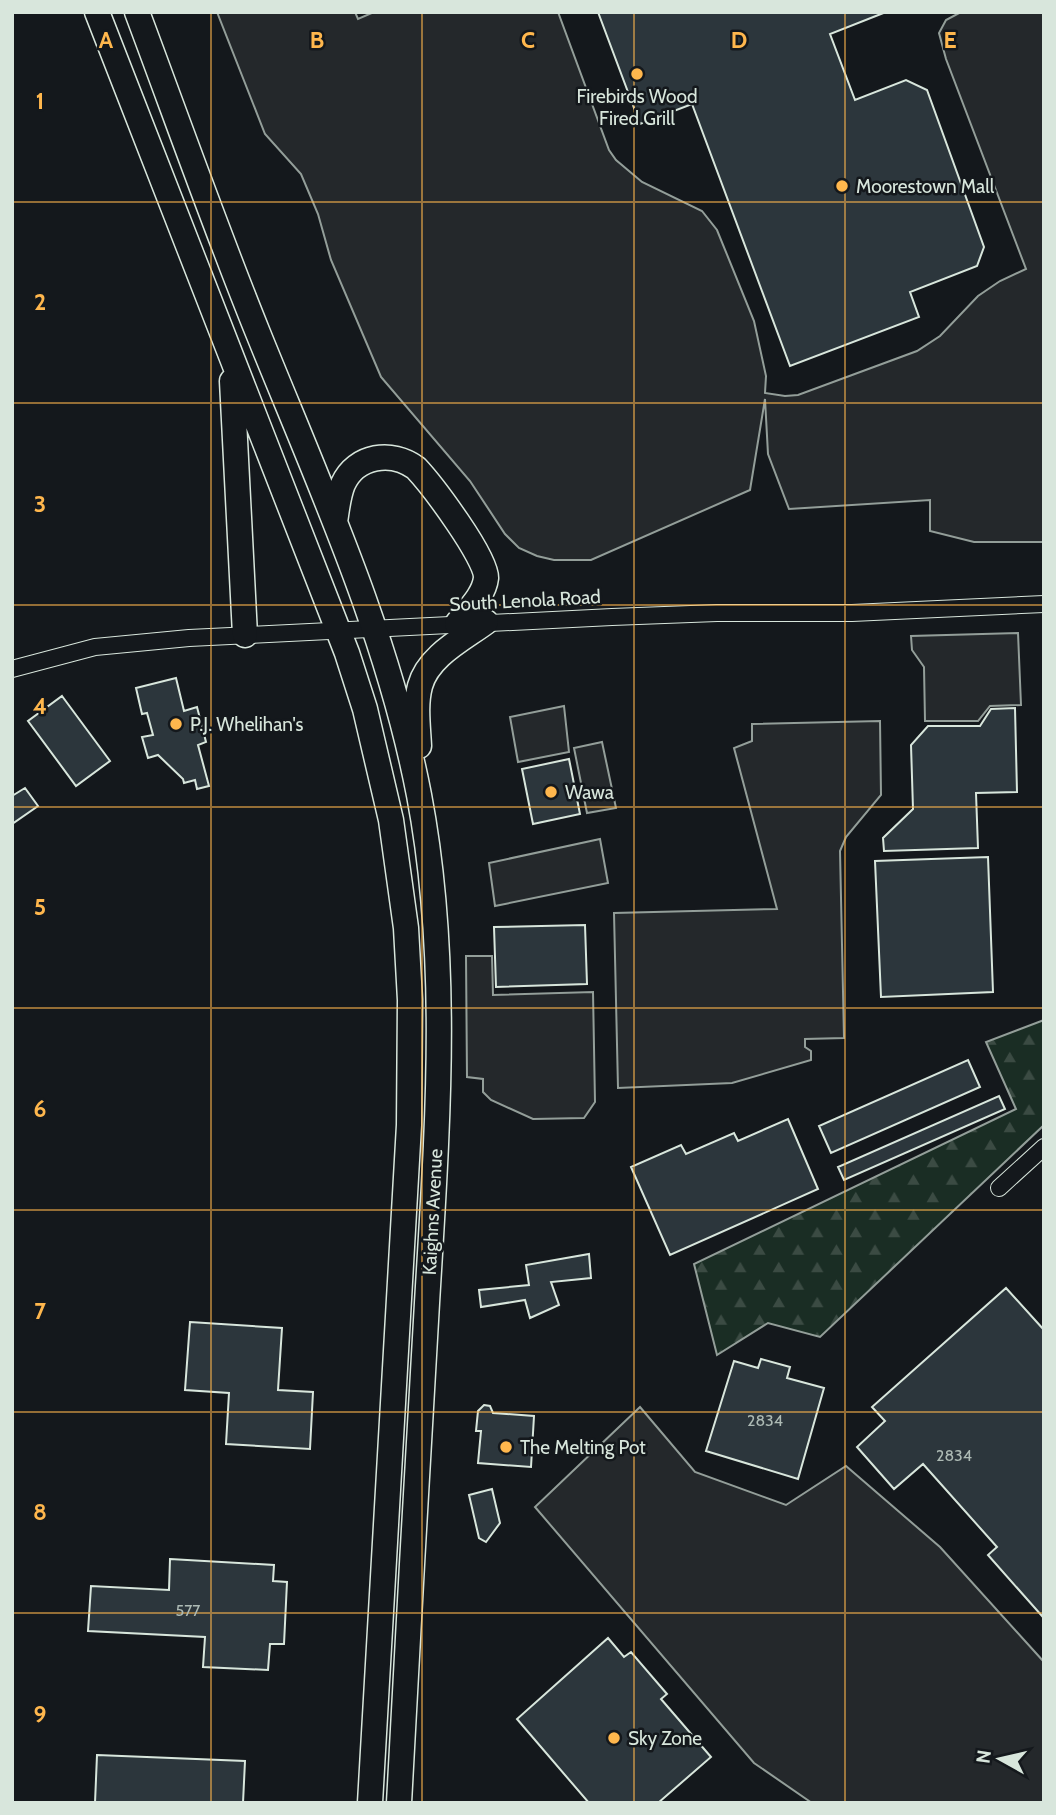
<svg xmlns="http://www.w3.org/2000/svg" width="1056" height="1815" font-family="Cabin,sans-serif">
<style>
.forest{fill:url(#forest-firs);stroke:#939e99;stroke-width:2}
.parking{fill:#24282b;stroke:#939e99;stroke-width:2}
.building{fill:#2c363c;stroke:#d8e6dc;stroke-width:2}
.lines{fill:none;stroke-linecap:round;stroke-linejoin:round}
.minor-casing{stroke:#d8e6dc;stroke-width:18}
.highway-casing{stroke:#d8e6dc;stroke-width:27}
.minor{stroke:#14181c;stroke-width:16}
.highway{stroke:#14181c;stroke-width:24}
.grid{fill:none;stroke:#ffb74d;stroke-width:2;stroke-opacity:0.55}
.poi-dot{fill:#ffb74d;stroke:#14181c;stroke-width:2.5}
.labels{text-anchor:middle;stroke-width:5;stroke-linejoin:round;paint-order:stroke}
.number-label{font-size:16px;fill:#adbab4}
.poi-label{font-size:19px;fill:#d8e6dc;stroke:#14181c;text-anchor:start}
.street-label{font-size:19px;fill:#d8e6dc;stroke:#14181c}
.grid-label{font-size:23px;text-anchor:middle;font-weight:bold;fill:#ffb74d;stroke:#14181c;stroke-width:5;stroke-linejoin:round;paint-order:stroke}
</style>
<defs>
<pattern id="forest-firs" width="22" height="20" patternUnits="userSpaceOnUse" patternTransform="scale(1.75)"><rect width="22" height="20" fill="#1a2d24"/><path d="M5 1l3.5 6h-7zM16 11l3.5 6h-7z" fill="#3b4b43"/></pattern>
</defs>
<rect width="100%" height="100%" fill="#14181c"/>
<path class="forest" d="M1044,1020V1125L820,1337L768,1323L717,1355L694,1264L1016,1109L986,1042Z"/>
<path class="parking" d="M217,12H355L358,19L374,12H558L609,150L616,160L642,182L702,211L717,230L754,321L766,376L765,393L785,396L798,395L917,351L940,336L978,296L1000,281L1026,269L946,59L939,33L946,20L961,12H1044V542H974L930,531V500L789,509L768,454L765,399L750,490L591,560H554L537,556L519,548L505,534L470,481L381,377L331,260L318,214L301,174L265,134Z
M1018,633L1021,705L990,706L978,721H925L924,667L912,650L911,636Z
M564,706L569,752L518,762L510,717Z
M880,721L881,795L846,837L840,851L844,1038L805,1039V1047L811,1051V1060L732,1083L618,1088L614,913L777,909L734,748L752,741V724Z
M602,742L616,808L587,813L574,748Z
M600,839L608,883L495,906L489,863Z
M466,956H492L493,995L593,992L595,1102L584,1118L533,1119L491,1100L483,1092V1079L467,1077Z
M640,1407L695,1472L786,1505L846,1466L940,1547L1044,1662V1803H812L754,1763L535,1507Z"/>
<path class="building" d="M598,12H886L830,34L855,100L906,80L927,90L984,247L977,266L910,292L919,317L790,366L692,104L640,124Z
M176,678L184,711L197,707L206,742L198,745L209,786L197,789L195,780L184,783L183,779L158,755L148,758L142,737L153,735L147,713L142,714L136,688Z
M62,696L110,761L76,786L28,721Z
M1015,708L1017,792L976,793L978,848L884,851L883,838L913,809L911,745L928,726H980L991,709Z
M569,759L580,814L533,824L522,769Z
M25,788L38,806L12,824V796Z
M988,857L993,992L881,997L875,861Z
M585,925L587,984L496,987L494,927Z
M968,1060L980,1087L831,1153L819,1126Z
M999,1096L1005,1109L844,1180L838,1167Z
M788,1119L818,1189L670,1255L631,1167L681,1145L686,1154L734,1133L738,1141Z
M589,1254L591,1278L551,1282L559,1305L530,1318L525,1300L481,1307L479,1290L529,1285L526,1265Z
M1006,1288L1044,1330V1614L1042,1616L988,1555L997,1547L923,1464L894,1489L857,1447L885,1421L872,1407Z
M190,1322L282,1328L278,1390L313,1392L310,1449L226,1444L229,1393L185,1390Z
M761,1359L790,1367L787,1378L824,1388L798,1479L706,1451L734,1361L758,1368Z
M484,1405L490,1406L493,1413L534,1416L531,1467L478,1463L481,1431H476L478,1411Z
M492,1489L500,1523L486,1542L479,1538L469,1495Z
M170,1559L274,1565L273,1581L287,1582L284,1644H270L268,1670L203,1667L205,1637L88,1631L91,1586L169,1590Z
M608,1638L624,1657L631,1652L667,1694L661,1699L711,1757L658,1803H589L517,1719Z
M97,1755L245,1761L243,1803H95Z"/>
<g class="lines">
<g class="minor-casing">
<path id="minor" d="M12,669L95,647L189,638L612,617L717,613H852L1044,604
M999,1188L1044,1147"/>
</g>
<g class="highway-casing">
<path id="highway" d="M97,12L347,653L365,709L391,820L406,928L410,1000L409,1125L370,1803
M137,12C177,119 215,227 258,333C319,484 388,634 419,795C451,963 437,1134 427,1303C417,1470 408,1636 399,1803
M232,381L245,635
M335,522C337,510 338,496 343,484C356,455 392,450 416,468C432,485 487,558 486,578C484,596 467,611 457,624
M419,746C418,726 415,705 420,686C428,656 463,639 486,622"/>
</g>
<use href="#minor" class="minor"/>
<use href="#highway" class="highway"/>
</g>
<path class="grid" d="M211,12V1803M422,12V1803M634,12V1803M845,12V1803M12,202H1044M12,403H1044M12,605H1044M12,807H1044M12,1008H1044M12,1210H1044M12,1412H1044M12,1613H1044"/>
<g class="poi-dot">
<circle cx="637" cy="74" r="7"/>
<circle cx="842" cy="186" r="7"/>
<circle cx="176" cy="724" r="7"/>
<circle cx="551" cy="792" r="7"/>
<circle cx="506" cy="1447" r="7"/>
<circle cx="614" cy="1738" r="7"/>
</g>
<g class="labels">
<g class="number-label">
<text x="765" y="1426">2834</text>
<text x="954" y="1461">2834</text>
<text x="188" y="1616">577</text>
</g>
<g class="poi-label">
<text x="637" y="103" text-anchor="middle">Firebirds Wood<tspan x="637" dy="22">Fired Grill</tspan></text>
<text x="856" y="193">Moorestown Mall</text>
<text x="190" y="731">P.J. Whelihan's</text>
<text x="565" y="799">Wawa</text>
<text x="520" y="1454">The Melting Pot</text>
<text x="628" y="1745">Sky Zone</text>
</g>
<g class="street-label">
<text transform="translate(525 600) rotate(-3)" y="7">South Lenola Road</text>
<text transform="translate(432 1212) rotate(-87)" y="7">Kaighns Avenue</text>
</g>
</g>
<g class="grid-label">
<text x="106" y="48">A</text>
<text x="317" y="48">B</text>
<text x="528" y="48">C</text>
<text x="739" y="48">D</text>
<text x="950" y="48">E</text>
<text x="40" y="109">1</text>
<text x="40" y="310">2</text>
<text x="40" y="512">3</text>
<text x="40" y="714">4</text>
<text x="40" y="915">5</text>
<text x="40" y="1117">6</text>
<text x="40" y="1319">7</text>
<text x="40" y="1520">8</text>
<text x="40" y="1722">9</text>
</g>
<rect width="1056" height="1815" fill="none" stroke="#d8e6dc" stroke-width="28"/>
<g transform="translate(1000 1759) rotate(278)" stroke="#14181c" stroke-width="5" paint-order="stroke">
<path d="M0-5L12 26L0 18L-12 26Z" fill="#d8e6dc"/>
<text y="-10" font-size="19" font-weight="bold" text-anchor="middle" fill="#d8e6dc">N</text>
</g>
</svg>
